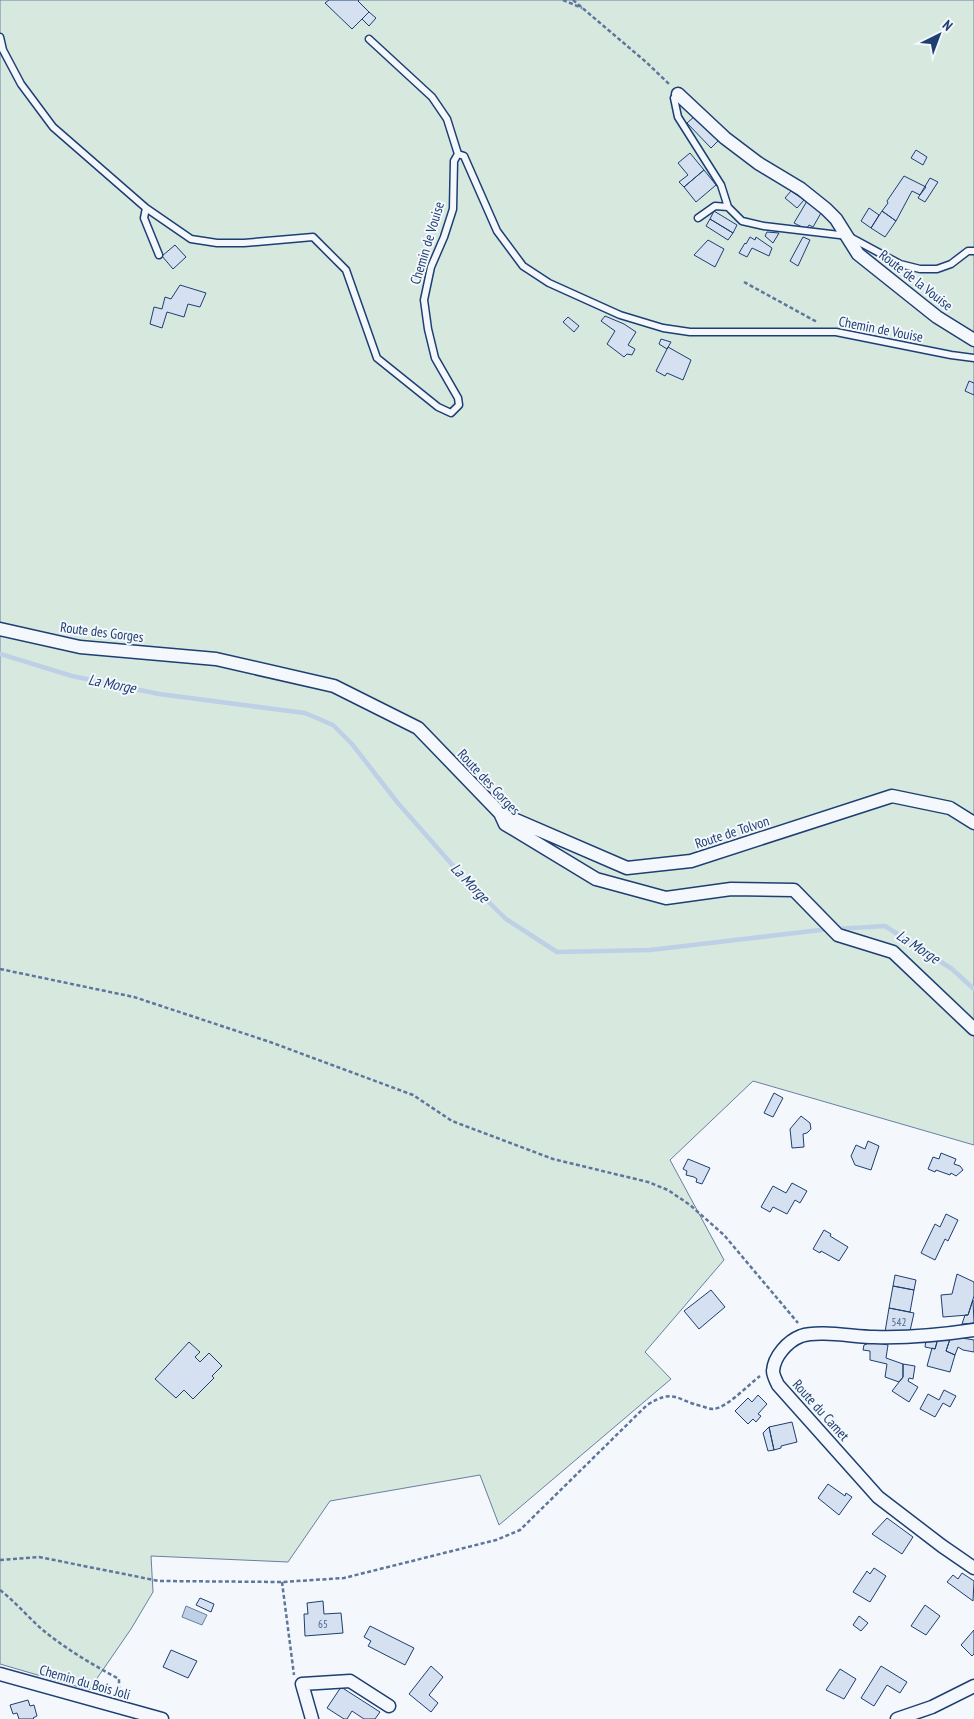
<svg xmlns="http://www.w3.org/2000/svg" width="974" height="1719" font-family="'PT Sans Narrow',sans-serif">
<style>
.green{fill:#d7e8df;stroke:#687fa3}
.water{fill:#bed0e5;stroke:#687fa3}
.lines{fill:none;stroke-linecap:round;stroke-linejoin:round}
.stream{stroke:#bed0e5;stroke-width:4.5}
.building{fill:#d5e0f0;stroke:#1d3f73}
.lane-casing{stroke:#1d3f73;stroke-width:9}
.street-casing{stroke:#1d3f73;stroke-width:15}
.path{stroke:#5e769c;stroke-width:2.5;stroke-dasharray:4 2.5;stroke-linecap:butt}
.lane{stroke:#f4f7fb;stroke-width:6}
.street{stroke:#f4f7fb;stroke-width:12}
.labels{text-anchor:middle;stroke-width:4;stroke-linejoin:round;paint-order:stroke}
.number-label{font-size:11px;fill:#4b6792}
.street-label{font-size:14px;fill:#1d3f73;stroke:#f4f7fb}
.water-label{font-size:15px;font-style:italic;fill:#1d3f73;stroke:#f4f7fb}
</style>
<rect width="100%" height="100%" fill="#f4f7fb"/>
<path class="green" d="M0,0H974V1145L753,1081L670,1160L724,1260L645,1352L671,1379L499,1525L480,1475L330,1501L288,1562L151,1556L153,1592L131,1629L89,1690L0,1664Z"/>
<path class="water" d="M186,1606L207,1615L202,1625L182,1617Z"/>
<g class="lines">
<path class="stream" d="M0,654L72,676L159,694L305,713L333,725L352,744L397,802L463,877L506,919L557,952L650,950L829,929
M836,929L885,926L952,969L974,989"/>
</g>
<path class="building" d="M329,0H359L358,1L369,12L352,29L325,3Z
M369,12L376,18L369,26L362,19Z
M695,116L719,140L711,148L687,123Z
M916,150L927,157L923,165L911,158Z
M690,153L704,170L684,187L679,182L688,175L678,163Z
M704,170L716,185L696,202L684,187Z
M904,176L926,187L920,195L912,191L896,221L882,211L888,203L887,201Z
M930,178L938,182L925,202L918,198Z
M791,191L804,200L797,208L785,198Z
M807,201L821,213L813,227L809,225L806,229L794,223Z
M869,208L879,215L871,228L861,221Z
M714,211L737,225L733,233L710,219Z
M882,211L896,221L885,237L871,228Z
M710,219L733,233L728,240L706,226Z
M767,232L779,233L773,243L765,236Z
M750,237L755,240L756,237L772,248L769,256L752,248L747,257L739,253L745,243L746,244Z
M803,237L810,240L798,266L790,261Z
M708,240L724,249L715,267L694,255Z
M175,245L186,257L173,269L162,256Z
M180,285L206,293L200,307L188,304L184,317L167,312L162,328L150,324L154,307L162,309L165,297L171,299Z
M605,316L624,324L636,332L628,345L635,349L632,355L627,354L624,357L607,344L615,331L601,321Z
M568,317L579,326L574,332L563,322Z
M661,339L671,342L667,349L659,344Z
M668,347L691,360L683,380L667,373L665,376L656,371Z
M969,381L974,383V395L965,391Z
M774,1093L783,1098L773,1117L764,1113Z
M801,1116L810,1123L811,1129L807,1133L803,1134L804,1147L792,1148L790,1129Z
M868,1141L879,1146L871,1170L855,1165L851,1156L856,1145L865,1149Z
M941,1153L956,1159L954,1164L960,1166L963,1170L956,1176L951,1173L950,1175L936,1170L935,1172L928,1169L933,1157L939,1159Z
M688,1159L710,1168L702,1184L696,1182L697,1179L694,1177L686,1175L687,1171L683,1169Z
M792,1183L807,1191L800,1203L795,1200L787,1214L773,1207L770,1212L761,1207L773,1186L786,1193Z
M946,1214L958,1220L948,1241L945,1239L935,1260L921,1253L935,1224L940,1227Z
M824,1230L831,1234L830,1236L848,1247L839,1261L821,1251L820,1253L813,1249Z
M957,1274L974,1282V1296L968,1315L943,1317L941,1295L952,1294Z
M895,1275L916,1280L914,1290L893,1286Z
M893,1286L914,1290L910,1312L889,1308Z
M711,1290L725,1307L699,1329L684,1311Z
M973,1300L974,1323L962,1324L965,1315H968Z
M889,1308L914,1313L910,1331L885,1332Z
M939,1335L935,1349L925,1347L926,1340Z
M939,1335L951,1336L946,1351L955,1355L950,1372L927,1366L932,1348L935,1349Z
M951,1336L974,1340V1352L963,1350L958,1347L955,1355L946,1351Z
M189,1342L200,1352L195,1357L200,1362L209,1353L222,1366L212,1376L214,1378L193,1399L184,1390L176,1398L155,1379Z
M872,1342L888,1345L886,1358L903,1364V1377L899,1382L885,1377L887,1364L870,1360V1351L863,1350L864,1345Z
M903,1364L915,1366L913,1379L909,1378L908,1381L918,1387L909,1402L892,1391L903,1377Z
M944,1390L956,1396L950,1407L943,1403L935,1417L920,1409L928,1394L939,1400Z
M758,1395L767,1404L758,1414L761,1416L756,1422L753,1419L748,1424L735,1411L748,1398L752,1402Z
M792,1422L797,1442L781,1446V1448L774,1450L769,1427Z
M769,1427L774,1450L768,1451L763,1433Z
M828,1484L845,1496L846,1493L852,1497L839,1515L818,1498Z
M887,1518L913,1537L902,1554L872,1534Z
M874,1568L886,1576L870,1602L853,1592L867,1571L870,1574Z
M962,1573L974,1581L973,1601L947,1582L953,1575L958,1579Z
M200,1598L214,1604L211,1612L196,1605Z
M323,1601L324,1614L341,1613L343,1633L305,1636L304,1614H308L307,1603Z
M925,1605L940,1616L926,1635L911,1626Z
M859,1616L868,1623L861,1631L853,1625Z
M370,1626L414,1648L405,1665L368,1646L371,1641L364,1637Z
M974,1630V1654L972,1656L961,1645Z
M171,1650L197,1661L188,1678L163,1667Z
M431,1666L443,1677L429,1695L438,1703L431,1712L409,1694Z
M881,1666L907,1682L900,1693L887,1685L874,1706L861,1698Z
M840,1669L856,1679L844,1699L826,1690Z
M341,1687L380,1712L375,1719H364L352,1711L347,1719H344L327,1708Z
M28,1700L30,1706L34,1705L37,1716L33,1718L34,1719H19L17,1713L13,1714L10,1705Z"/>
<g class="lines">
<g class="lane-casing">
<path id="lane" d="M0,37L3,50L21,84L53,127L146,208L191,239L217,243H244L313,237L346,270L377,358L438,407L451,413L459,405L458,398L435,358L428,329L424,300L431,267L444,237L453,209L454,161L458,154L464,156L497,231L523,266L549,283L620,315L663,328L690,332H836L951,355L974,358
M369,39L432,97L447,119L458,154
M677,94L674,98L678,117L721,185L728,207
M146,208L144,218L159,255
M698,218L715,206L728,207L742,221L764,226L848,236L900,264L920,269H937L951,264L968,251H974"/>
</g>
<g class="street-casing">
<path id="street" d="M678,94L725,138L758,163L801,189L826,209L836,219L858,254L937,317L974,340
M0,629L80,647L216,659L334,686L418,728L500,813L505,824L596,879L666,898L731,889L794,890L838,935L893,952L974,1029
M502,814L627,868L691,861L892,796L950,808L974,823
M974,1330C941,1335 907,1338 874,1337C855,1337 819,1330 801,1336C788,1341 774,1356 773,1371C773,1375 776,1381 778,1385L878,1497L942,1546L974,1568
M0,1674L162,1719
M312,1719L302,1684L350,1681L389,1706
M897,1719L932,1707L974,1686"/>
</g>
<path class="path" d="M563,0L582,8
M573,0L646,62L670,85
M744,282L817,322
M0,969L134,997L270,1042L413,1095L452,1121L553,1159L648,1182L668,1190L690,1205L724,1235L798,1323
M0,1560L39,1557L159,1581L282,1582L344,1578L496,1540L520,1530L647,1405C674,1388 676,1400 701,1406C705,1407 709,1409 713,1409C727,1408 748,1385 760,1376
M282,1582L294,1675
M0,1590C18,1604 32,1622 49,1635C71,1652 95,1666 119,1679V1694"/>
<use href="#lane" class="lane"/>
<use href="#street" class="street"/>
</g>
<g class="labels">
<g class="number-label">
<text x="899" y="1326">542</text>
<text x="323" y="1628">65</text>
</g>
<g class="street-label">
<text transform="translate(427 243) rotate(-73)" y="5">Chemin de Vouise</text>
<text transform="translate(916 280) rotate(38)" y="5">Route de la Vouise</text>
<text transform="translate(881 329) rotate(11)" y="5">Chemin de Vouise</text>
<text transform="translate(102 632) rotate(7)" y="5">Route des Gorges</text>
<text transform="translate(489 782) rotate(47)" y="5">Route des Gorges</text>
<text transform="translate(732 832) rotate(-18)" y="5">Route de Tolvon</text>
<text transform="translate(821 1410) rotate(48)" y="5">Route du Camet</text>
<text transform="translate(85 1682) rotate(16)" y="5">Chemin du Bois Joli</text>
</g>
<g class="water-label">
<text transform="translate(112 684) rotate(11)" y="5">La Morge</text>
<text transform="translate(470 883) rotate(46)" y="5">La Morge</text>
<text transform="translate(918 947) rotate(33)" y="5">La Morge</text>
</g>
</g>
<g transform="translate(939 35) rotate(42)" stroke="#f4f7fb" stroke-width="4" paint-order="stroke">
<path d="M0-4L9 19L0 12L-9 19Z" fill="#1d3f73"/>
<text y="-8" font-size="14" font-weight="bold" text-anchor="middle" fill="#1d3f73">N</text>
</g>
</svg>
